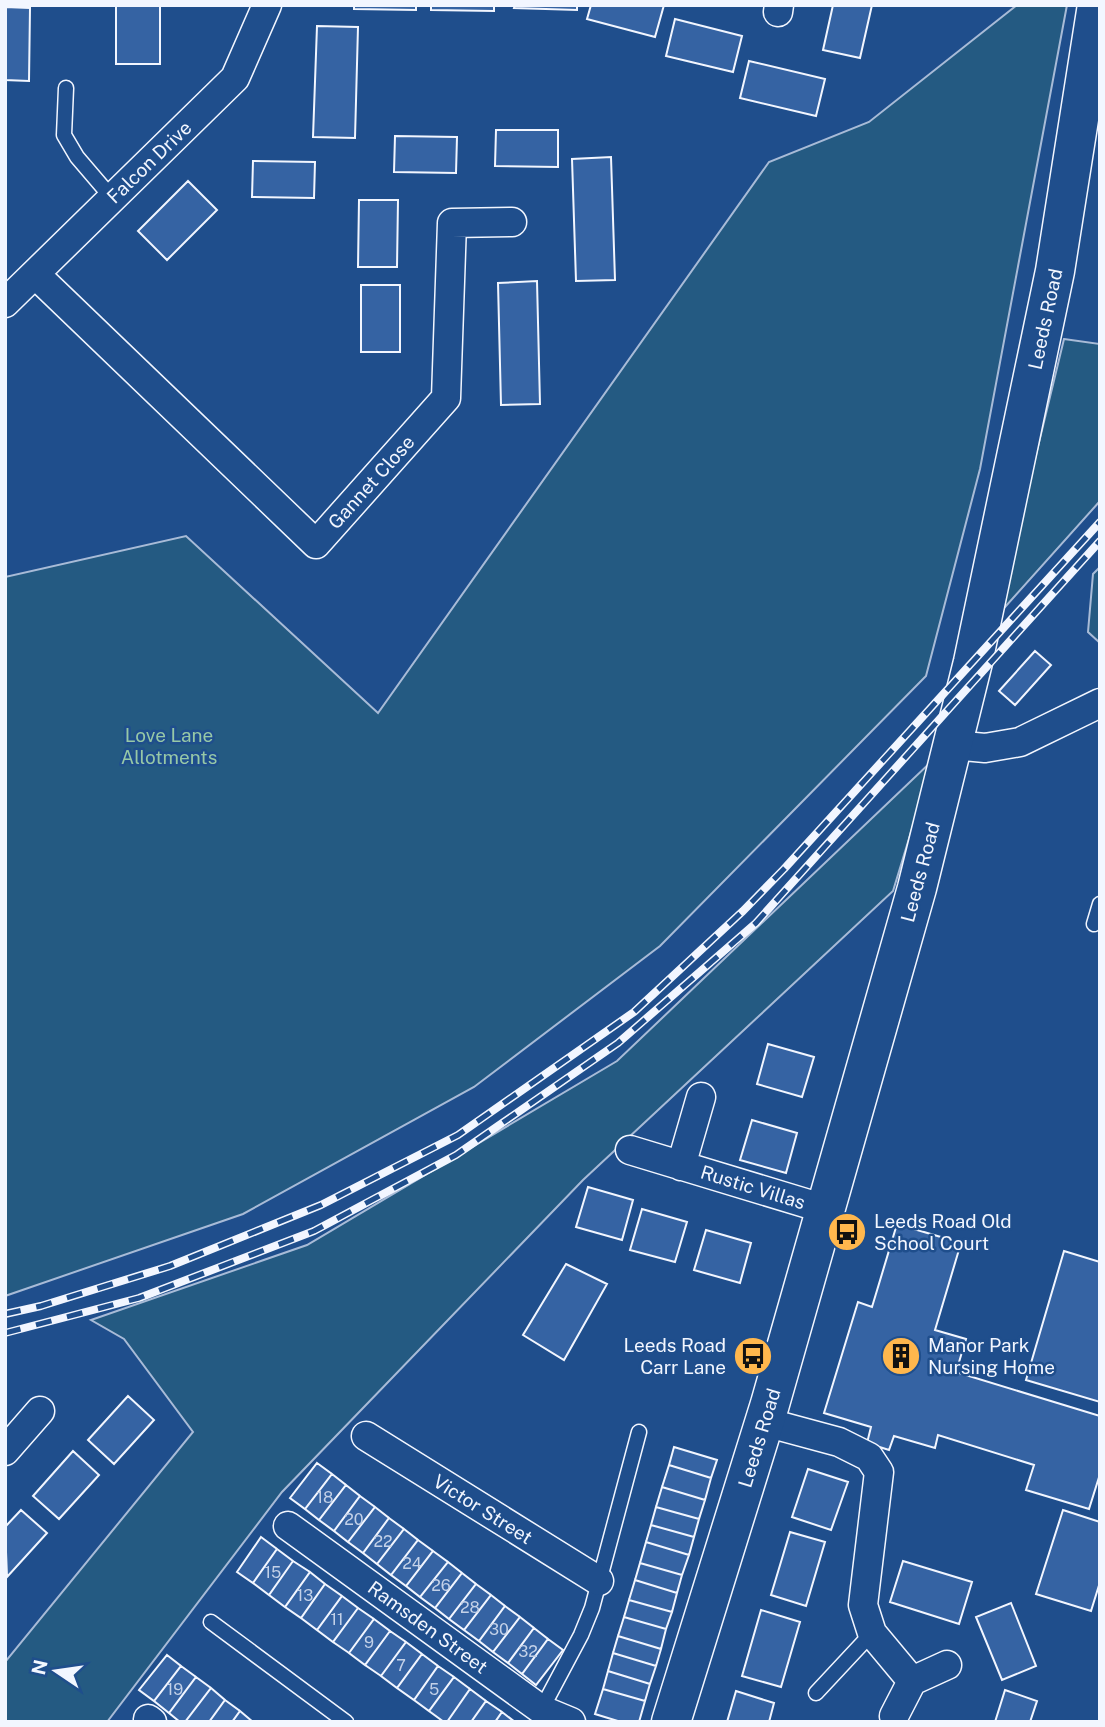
<svg xmlns="http://www.w3.org/2000/svg" width="1105" height="1727" font-family="'Public Sans',sans-serif">
<style>
.green{fill:#245a82;stroke:#a8bbd7;stroke-width:2}
.building{fill:#3563a3;stroke:#f2f6ff;stroke-width:2}
.lines{fill:none;stroke-linecap:round;stroke-linejoin:round}
.service-casing{stroke:#f2f6ff;stroke-width:17}
.minor-casing{stroke:#f2f6ff;stroke-width:31}
.primary-casing{stroke:#f2f6ff;stroke-width:41}
.service{stroke:#1f4e8c;stroke-width:14}
.minor{stroke:#1f4e8c;stroke-width:28}
.primary{stroke:#1f4e8c;stroke-width:38}
.rail-casing{stroke:#f2f6ff;stroke-width:8}
.rail{stroke:#1f4e8c;stroke-width:5;stroke-dasharray:16;stroke-linecap:butt}
.labels{text-anchor:middle;stroke-width:5;stroke-linejoin:round;paint-order:stroke}
.number-label{font-size:16px;fill:#c3d1e8}
.street-label{font-size:19px;fill:#f2f6ff;stroke:#1f4e8c}
.park-label{font-size:19px;fill:#97c8a6;stroke:#1f4e8c}
.poi-label{font-size:19px;fill:#f2f6ff;stroke:#1f4e8c;text-anchor:start}
</style>
<rect width="100%" height="100%" fill="#1f4e8c"/>
<path class="green" d="M1017,5H1067L980,469L926,676L660,946L474,1087L243,1214L5,1296V577L186,536L378,713L769,162L869,122Z
M1064,339L1100,344V501L997,616Z
M1100,567V643L1088,632L1093,574Z
M933,760L893,891L583,1180L282,1492L107,1722H5V1662L193,1432L124,1339L91,1320L307,1245L617,1061Z"/>
<path class="building" d="M116,5H160V64H116Z
M354,5H416V10L354,9Z
M431,5H494V11L431,10Z
M515,5H577V10L514,8Z
M591,5H664L655,37L587,19Z
M833,5H872L860,58L823,50Z
M5,7L30,8L29,81L5,80Z
M675,19L742,36L733,72L666,56Z
M317,26L358,27L355,138L313,137Z
M749,61L825,79L816,116L740,98Z
M496,130H558V167L495,166Z
M395,136L457,137L456,173L394,172Z
M611,157L615,280L576,281L572,159Z
M253,161L315,162L314,198L252,197Z
M188,181L217,210L167,260L138,231Z
M359,200H398L397,267H358Z
M537,281L540,404L501,405L498,283Z
M361,285H400V352H361Z
M1035,651L1051,665L1015,705L999,691Z
M768,1044L814,1057L802,1097L757,1084Z
M752,1120L797,1133L786,1173L740,1160Z
M588,1187L633,1200L622,1240L576,1227Z
M642,1209L687,1222L675,1262L630,1250Z
M897,1224L961,1243L935,1330L966,1339L956,1372L1100,1416V1474L1089,1509L1026,1490L1034,1465L938,1435L935,1448L894,1436L889,1450L867,1443L871,1427L824,1413L858,1302L872,1307Z
M706,1230L751,1243L740,1283L694,1270Z
M1064,1251L1100,1262V1402L1026,1380Z
M566,1264L607,1284L564,1360L523,1335Z
M128,1396L154,1420L114,1464L88,1440Z
M674,1447L717,1460L711,1478L669,1465Z
M73,1451L99,1475L59,1519L33,1496Z
M317,1463L332,1474L305,1509L290,1498Z
M669,1465L711,1478L705,1500L662,1487Z
M808,1469L848,1482L831,1530L792,1517Z
M332,1474L346,1485L319,1520L305,1509Z
M346,1485L360,1496L334,1531L319,1520Z
M662,1487L705,1500L699,1519L656,1507Z
M360,1496L375,1507L348,1542L334,1531Z
M375,1507L389,1518L363,1553L348,1542Z
M656,1507L699,1519L694,1537L651,1525Z
M21,1510L47,1533L7,1577L5,1527Z
M1063,1510L1100,1522V1582L1091,1611L1036,1594Z
M389,1518L404,1529L377,1564L363,1553Z
M651,1525L694,1537L689,1555L646,1542Z
M404,1529L418,1540L391,1575L377,1564Z
M790,1532L825,1542L806,1606L771,1595Z
M261,1537L277,1549L253,1583L237,1572Z
M418,1540L433,1551L406,1586L391,1575Z
M646,1542L689,1555L682,1575L640,1563Z
M277,1549L293,1561L269,1595L253,1583Z
M433,1551L448,1562L420,1597L406,1586Z
M293,1561L310,1572L285,1607L269,1595Z
M903,1561L972,1582L959,1624L890,1602Z
M448,1562L462,1573L435,1608L420,1597Z
M640,1563L682,1575L677,1593L635,1580Z
M310,1572L325,1584L301,1618L285,1607Z
M462,1573L476,1584L449,1619L435,1608Z
M635,1580L677,1593L672,1612L629,1600Z
M325,1584L342,1596L317,1630L301,1618Z
M476,1584L491,1595L464,1630L449,1619Z
M491,1595L505,1606L479,1641L464,1630Z
M342,1596L358,1608L333,1642L317,1630Z
M629,1600L672,1612L666,1629L624,1617Z
M1011,1603L1036,1666L1002,1680L976,1617Z
M505,1606L520,1617L493,1652L479,1641Z
M358,1608L374,1619L349,1653L333,1642Z
M761,1610L800,1622L781,1687L742,1676Z
M520,1617L534,1628L508,1663L493,1652Z
M624,1617L666,1629L661,1649L618,1636Z
M374,1619L390,1631L365,1665L349,1653Z
M534,1628L548,1639L522,1674L508,1663Z
M390,1631L406,1642L381,1676L365,1665Z
M618,1636L661,1649L656,1666L613,1653Z
M548,1639L563,1650L536,1685L522,1674Z
M406,1642L422,1654L397,1688L381,1676Z
M613,1653L656,1666L650,1684L608,1671Z
M422,1654L438,1666L414,1700L397,1688Z
M167,1655L181,1666L154,1701L139,1690Z
M181,1666L196,1677L169,1713L154,1701Z
M438,1666L454,1677L429,1711L414,1700Z
M608,1671L650,1684L645,1701L603,1689Z
M196,1677L211,1688L185,1722H180L169,1713Z
M454,1677L470,1689L447,1722H444L429,1711Z
M211,1688L225,1700L209,1722H185Z
M470,1689L486,1701L471,1722H447Z
M603,1689L645,1701L639,1722H621L595,1714Z
M1005,1690L1037,1701L1030,1722H995Z
M736,1691L774,1703L769,1722H727Z
M225,1700L240,1711L232,1722H209Z
M486,1701L502,1712L495,1722H471Z
M240,1711L253,1722H232Z
M502,1712L515,1722H495Z"/>
<g class="lines">
<g class="service-casing">
<path id="service" d="M66,88L64,135L77,157L112,198
M1094,924L1100,904
M211,1622L346,1722
M816,1693L872,1633
M539,1714L581,1635L592,1608L639,1432"/>
</g>
<g class="minor-casing">
<path id="minor" d="M778,12L779,5
M35,274L316,544L446,398L452,223L512,222
M5,303L235,78L267,5
M953,745L985,748L1020,742L1100,703
M630,1150L825,1209
M681,1166L701,1097
M765,1422L839,1442L869,1457L879,1472L863,1605L872,1633L912,1681
M366,1436L599,1581
M5,1451L40,1411
M288,1526L542,1710L571,1722
M894,1716L912,1681L947,1665
M148,1719L152,1722"/>
</g>
<g class="primary-casing">
<path id="primary" d="M671,1722L770,1404L917,888L973,662L1055,271L1097,5"/>
</g>
<use href="#service" class="service"/>
<use href="#minor" class="minor"/>
<use href="#primary" class="primary"/>
<g class="rail-casing">
<path id="rail" d="M5,1314L41,1306L170,1266L321,1205L458,1135L634,1012L743,911L784,869L1100,522
M5,1333L139,1298L314,1231L456,1155L618,1043L756,923L1100,541"/>
</g>
<use href="#rail" class="rail"/>
</g>
<defs>
<g id="bus-disc" transform="scale(2.0125)"><circle r="9.5" fill="#ffb74d" stroke="#1f4e8c"/><path d="M-5-6H5V4H4V6H2V4H-2V6H-4V4H-5ZM-3.5-4V0h7V-4ZM-3.5 1.2v1.5H-2V1.2ZM2 1.2v1.5H3.5V1.2Z" fill="#111"/></g>
<g id="building-disc" transform="scale(2.0125)"><circle r="9.5" fill="#ffb74d" stroke="#1f4e8c"/><path d="M-4-6H4V6H1V3H-1V6H-4ZM-2.5-4.3h1.7v1.8h-1.7ZM.8-4.3h1.7v1.8H.8ZM-2.5-1h1.7V.8h-1.7ZM.8-1h1.7V.8H.8Z" fill="#111"/></g>
</defs>
<g fill-rule="evenodd">
<use href="#bus-disc" x="847" y="1232"/>
<use href="#bus-disc" x="753" y="1356"/>
<use href="#building-disc" x="901" y="1356"/>
</g>
<g class="labels">
<g class="number-label">
<text x="325" y="1503">18</text>
<text x="354" y="1525">20</text>
<text x="383" y="1547">22</text>
<text x="412" y="1569">24</text>
<text x="273" y="1578">15</text>
<text x="441" y="1591">26</text>
<text x="305" y="1601">13</text>
<text x="470" y="1613">28</text>
<text x="337" y="1625">11</text>
<text x="499" y="1635">30</text>
<text x="369" y="1648">9</text>
<text x="528" y="1657">32</text>
<text x="401" y="1671">7</text>
<text x="175" y="1695">19</text>
<text x="434" y="1695">5</text>
</g>
<g class="street-label">
<text transform="translate(149 162) rotate(-44)" y="7">Falcon Drive</text>
<text transform="translate(1045 319) rotate(-78)" y="7">Leeds Road</text>
<text transform="translate(371 482) rotate(-48)" y="7">Gannet Close</text>
<text transform="translate(920 872) rotate(-75)" y="7">Leeds Road</text>
<text transform="translate(753 1187) rotate(17)" y="7">Rustic Villas</text>
<text transform="translate(759 1438) rotate(-73)" y="7">Leeds Road</text>
<text transform="translate(483 1509) rotate(32)" y="7">Victor Street</text>
<text transform="translate(428 1627) rotate(36)" y="7">Ramsden Street</text>
</g>
<g class="park-label">
<text x="169" y="742">Love Lane<tspan x="169" dy="22">Allotments</tspan></text>
</g>
<g class="poi-label">
<text x="874" y="1228">Leeds Road Old<tspan x="874" dy="22">School Court</tspan></text>
<text x="726" y="1352" text-anchor="end">Leeds Road<tspan x="726" dy="22">Carr Lane</tspan></text>
<text x="928" y="1352">Manor Park<tspan x="928" dy="22">Nursing Home</tspan></text>
</g>
</g>
<rect width="1105" height="1727" fill="none" stroke="#f2f6ff" stroke-width="14"/>
<g transform="translate(56 1671) rotate(283)" stroke="#1f4e8c" stroke-width="5" paint-order="stroke">
<path d="M0-5L12 26L0 18L-12 26Z" fill="#f2f6ff"/>
<text y="-10" font-size="19" font-weight="bold" text-anchor="middle" fill="#f2f6ff">N</text>
</g>
</svg>
